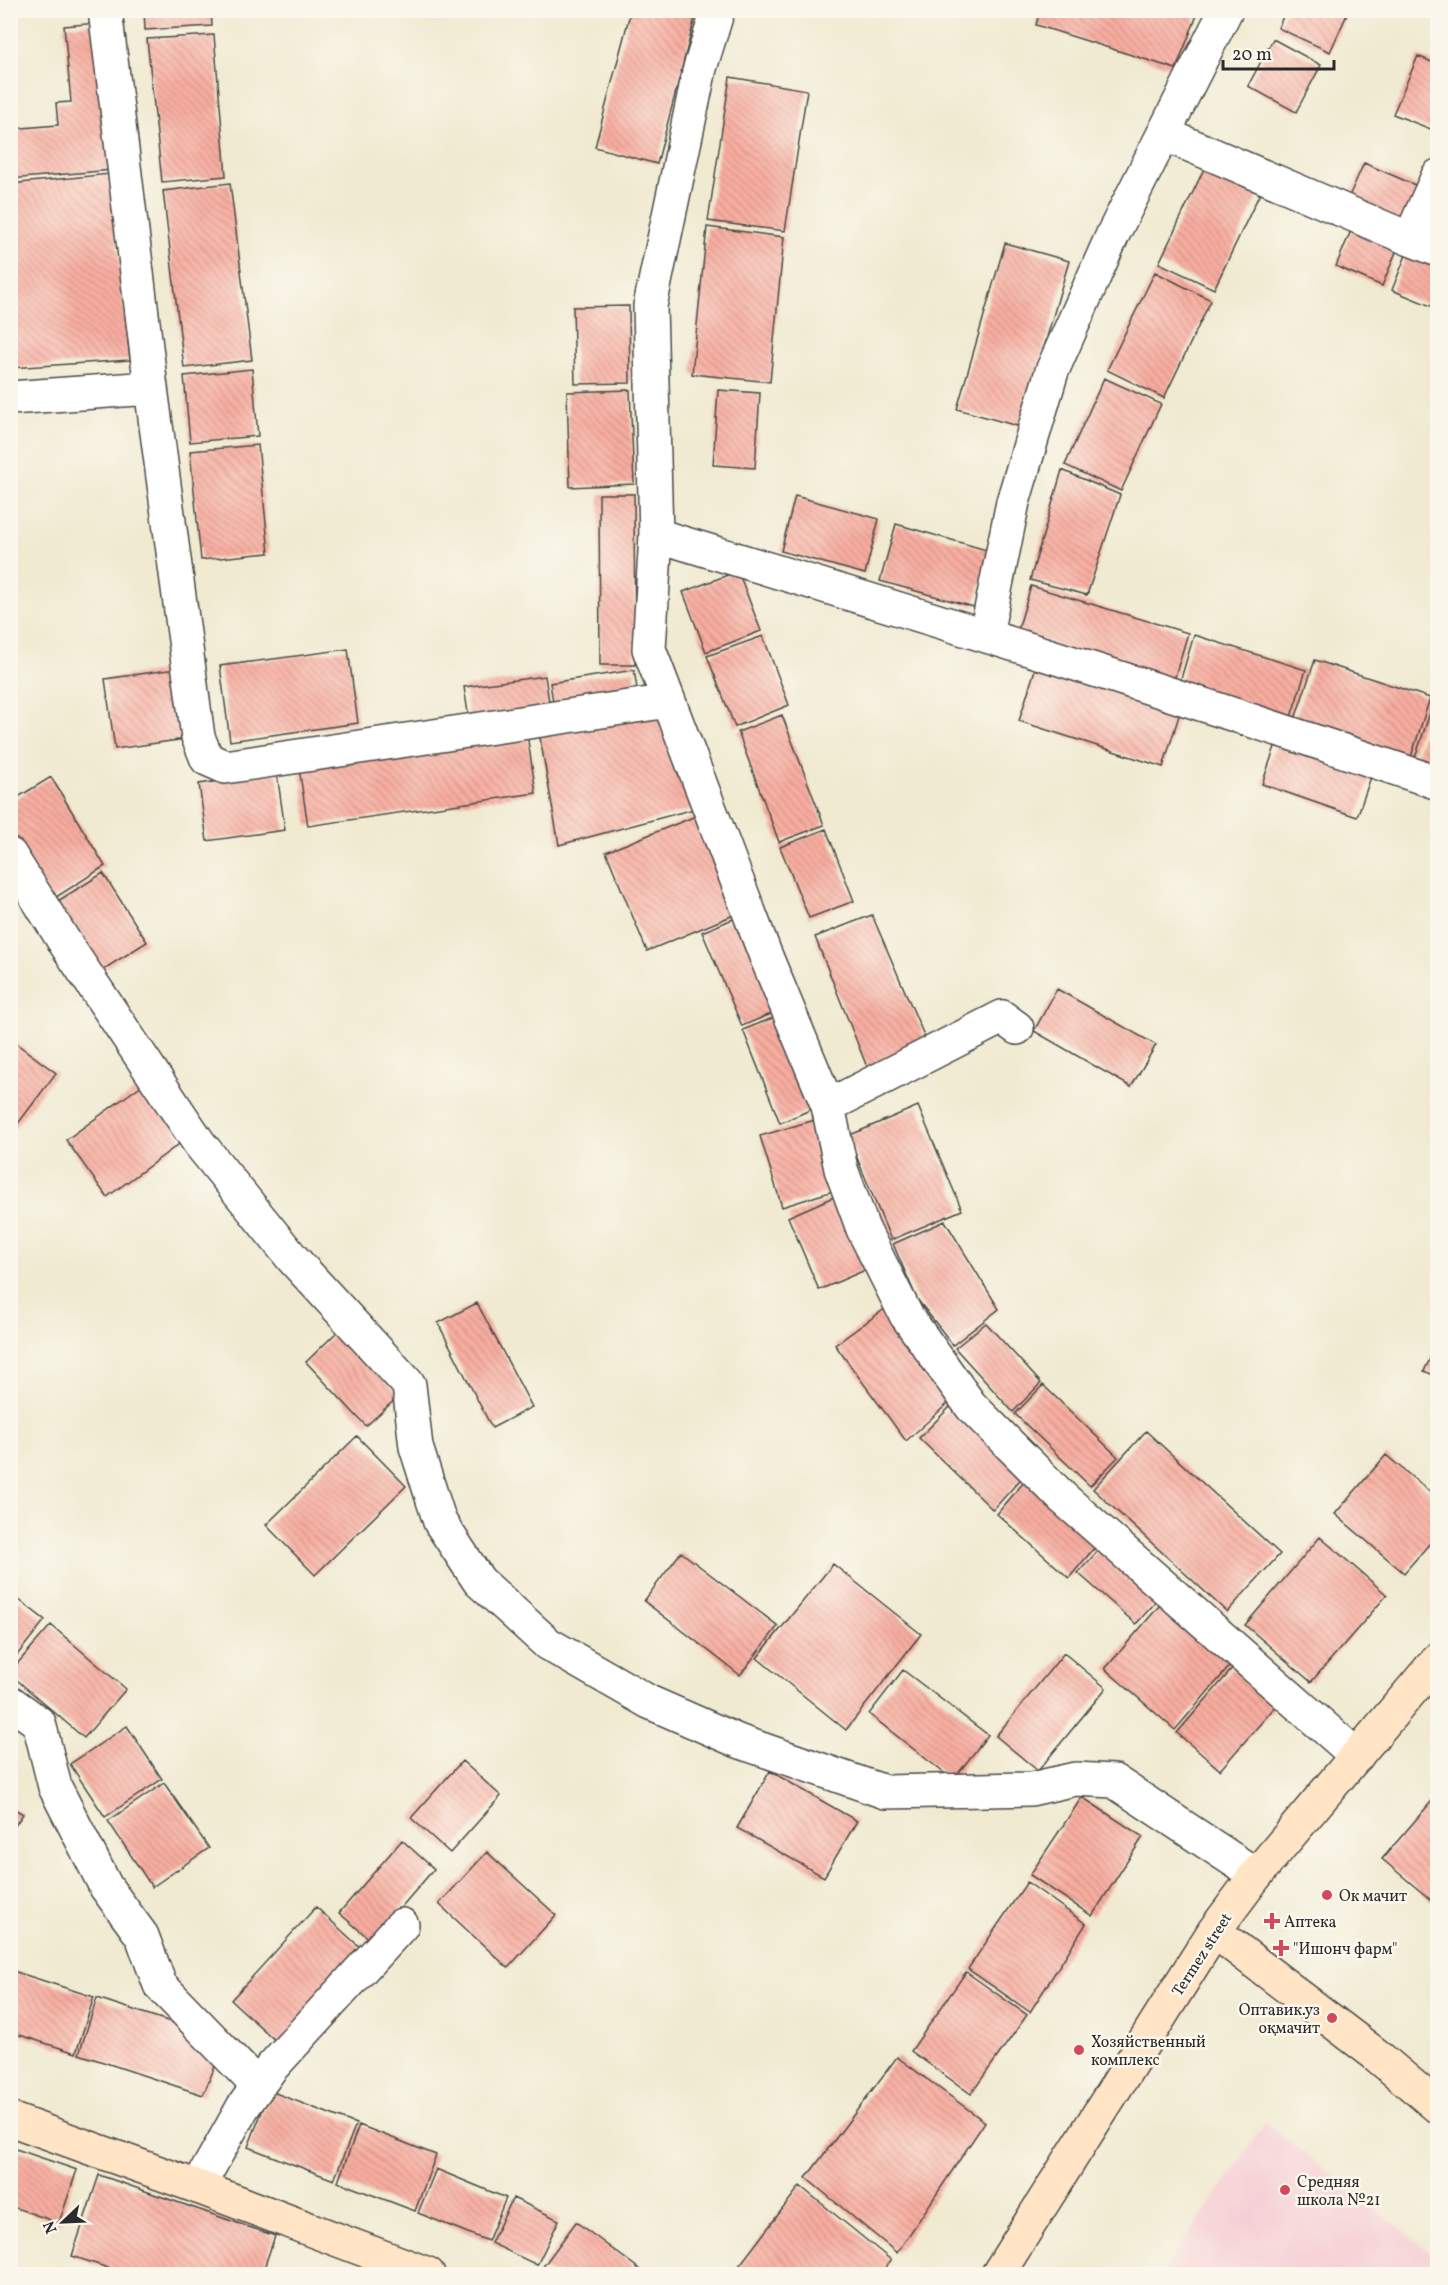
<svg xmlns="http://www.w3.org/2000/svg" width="1448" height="2285" font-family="Vollkorn,serif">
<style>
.built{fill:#f6cfd5}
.building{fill:url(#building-back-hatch)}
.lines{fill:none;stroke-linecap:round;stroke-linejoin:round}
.minor-casing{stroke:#494844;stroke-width:36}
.secondary-casing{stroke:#494844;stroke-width:36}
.minor{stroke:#fff;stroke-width:33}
.secondary{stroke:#ffe4c6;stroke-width:33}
.poi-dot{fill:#d1495b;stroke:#fbf7ec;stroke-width:2}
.labels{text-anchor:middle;stroke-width:5;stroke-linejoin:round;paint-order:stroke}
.poi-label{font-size:16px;fill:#2b2b2b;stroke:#fbf7ec;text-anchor:start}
.street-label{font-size:16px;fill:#2b2b2b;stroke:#fbf7ec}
</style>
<defs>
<pattern id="building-back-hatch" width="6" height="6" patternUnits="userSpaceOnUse" patternTransform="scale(1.5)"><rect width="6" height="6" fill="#f9aea1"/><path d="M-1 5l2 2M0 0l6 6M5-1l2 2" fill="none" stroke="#ca8e83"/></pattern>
</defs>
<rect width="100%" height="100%" fill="#fbf7ec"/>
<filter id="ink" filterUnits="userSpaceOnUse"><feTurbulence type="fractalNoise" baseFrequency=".0167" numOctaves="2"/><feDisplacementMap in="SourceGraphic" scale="12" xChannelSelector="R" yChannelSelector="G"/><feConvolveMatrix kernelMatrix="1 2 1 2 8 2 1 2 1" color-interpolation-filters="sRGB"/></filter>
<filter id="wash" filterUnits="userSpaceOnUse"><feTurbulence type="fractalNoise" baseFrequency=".008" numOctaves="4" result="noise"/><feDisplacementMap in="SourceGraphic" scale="24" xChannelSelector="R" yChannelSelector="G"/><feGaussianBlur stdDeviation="1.35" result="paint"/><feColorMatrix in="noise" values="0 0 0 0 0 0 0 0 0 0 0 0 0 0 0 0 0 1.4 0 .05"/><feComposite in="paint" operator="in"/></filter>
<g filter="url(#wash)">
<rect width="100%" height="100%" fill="#f0ead1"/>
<path class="built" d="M1265,2123L1437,2257V2274H1162Z"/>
<g id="blocks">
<path class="building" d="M144,10H211L212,26L145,30Z
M631,10H697L657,164L595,147Z
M1040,10H1199L1176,69L1036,25Z
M1286,10H1349L1330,52L1278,28Z
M98,23L112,170L10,179V129L58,125L56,103L71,102L64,26Z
M214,35L226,176L162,182L147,39Z
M1273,39L1321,65L1296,112L1248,86Z
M1418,56L1438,65V132L1393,114Z
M730,77L807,90L785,231L708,221Z
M1364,163L1422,188L1405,228L1346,203Z
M1205,167L1260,193L1214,289L1159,263Z
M110,174L130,360L10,368V184Z
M230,183L252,360L184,368L163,191Z
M1355,221L1401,240L1382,286L1336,266Z
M707,227L784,237L770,382L692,374Z
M1005,243L1069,261L1021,427L957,409Z
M1410,245L1438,257V309L1392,290Z
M1155,272L1211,300L1164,398L1107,370Z
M629,306L630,383L575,384L573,307Z
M252,369L258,436L190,442L184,376Z
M1104,378L1161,404L1121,491L1065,465Z
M630,390L634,484L570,487L567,392Z
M718,390L760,393L755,468L713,465Z
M258,445L269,553L201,560L190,451Z
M1062,470L1120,495L1087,595L1030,580Z
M599,494H634L635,665H600Z
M795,496L879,519L865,574L781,551Z
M896,524L990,551L974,607L880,581Z
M738,571L761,631L706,652L683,592Z
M1031,586L1188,633L1174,680L1017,633Z
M1194,635L1306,670L1291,717L1180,682Z
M763,636L789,705L735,727L707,656Z
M348,649L358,723L230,741L220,666Z
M1315,660L1430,698L1411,757L1295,719Z
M1037,663L1181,709L1163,767L1019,721Z
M175,669L185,739L115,749L105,679Z
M634,670L638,695L554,708L550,683Z
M545,676L550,708L469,719L464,687Z
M1435,698L1438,699V766L1415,758Z
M659,714L694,809L559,845L539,732Z
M782,715L824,825L779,842L738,732Z
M527,734L536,793L308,826L299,768Z
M1277,741L1372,774L1357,817L1262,784Z
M277,773L285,830L207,841L199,784Z
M51,777L105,866L50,901L10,836V802Z
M696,816L736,914L647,951L606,852Z
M826,829L854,901L809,918L780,847Z
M103,873L147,942L96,974L53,904Z
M872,915L926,1040L867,1067L815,937Z
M738,917L778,1011L742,1026L702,932Z
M1057,989L1156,1045L1131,1087L1034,1031Z
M780,1015L817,1107L780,1123L743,1030Z
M10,1039L56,1073L14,1129L10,1126Z
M142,1085L183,1141L107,1197L66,1140Z
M918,1106L962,1210L891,1240L848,1136Z
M815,1120L836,1190L782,1207L760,1136Z
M838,1195L870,1268L819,1290L788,1217Z
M945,1221L999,1309L953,1345L917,1299L893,1244Z
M477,1303L532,1407L492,1428L438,1323Z
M886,1308L953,1399L906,1441L835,1345Z
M986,1323L1041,1383L1013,1412L955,1348Z
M339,1330L400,1395L366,1426L306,1362Z
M1438,1344V1377L1424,1371Z
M1043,1385L1118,1457L1090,1486L1015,1414Z
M955,1402L1026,1473L993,1510L919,1438Z
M1146,1431L1280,1554L1227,1612L1093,1489Z
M357,1436L406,1486L315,1575L266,1525Z
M1386,1455L1438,1499V1534L1404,1573L1335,1514Z
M1029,1476L1101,1540L1069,1578L997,1514Z
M1320,1537L1387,1595L1311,1682L1245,1625Z
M1105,1543L1163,1594L1136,1624L1078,1573Z
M681,1552L778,1626L740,1675L644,1601Z
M833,1564L921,1634L846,1730L757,1658Z
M10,1593L45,1620L10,1664Z
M1166,1598L1236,1659L1175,1730L1105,1669Z
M51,1625L126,1689L84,1738L10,1674V1672Z
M1064,1653L1106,1688L1038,1771L996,1736Z
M1239,1661L1282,1699L1220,1770L1177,1733Z
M903,1670L988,1735L953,1780L869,1714Z
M127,1726L162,1779L105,1817L70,1764Z
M462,1761L501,1796L450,1853L411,1818Z
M770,1771L857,1821L824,1877L737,1828Z
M164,1783L209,1848L152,1887L108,1821Z
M1438,1794V1906L1382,1859Z
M1082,1797L1143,1837L1092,1916L1030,1875Z
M10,1806L23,1814L10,1833Z
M402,1840L434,1869L372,1941L339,1913Z
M487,1852L556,1915L508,1968L439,1904Z
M1027,1882L1086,1924L1030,2012L968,1969Z
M316,1907L364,1951L279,2044L231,2000Z
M10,1970L94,1997L76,2053L10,2032Z
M966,1972L1027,2015L971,2094L911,2051Z
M97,1998L183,2026L216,2064L203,2095L79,2054Z
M897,2057L985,2122L897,2253L806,2178Z
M270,2091L356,2124L334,2180L248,2147Z
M359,2125L436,2155L415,2211L338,2182Z
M10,2147L77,2170L59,2223L10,2206Z
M436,2169L506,2198L488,2241L418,2213Z
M99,2175L275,2236L262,2274H126L72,2256Z
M800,2186L891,2260L880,2274H733Z
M513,2198L559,2220L537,2265L491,2243Z
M576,2222L646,2274H551L542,2268Z"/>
</g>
</g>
<g filter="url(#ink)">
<use href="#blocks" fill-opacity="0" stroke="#494844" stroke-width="1.5"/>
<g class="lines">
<g class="minor-casing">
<path id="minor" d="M105,10L151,388L198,737L207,759L225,767L669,701
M718,10L700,68L650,306L656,535L649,649L765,954L828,1106L841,1169L863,1229L906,1315L971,1406L1063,1498L1357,1756
M1164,134L1410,239L1438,176
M1410,239L1438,250
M10,398L151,388
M656,535C918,614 1179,694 1438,783
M986,634L1013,502L1052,371L1113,234L1226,10
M10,855L67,946L199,1143L293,1259L409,1385L416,1447L440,1522L479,1581L548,1644L649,1702L738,1741L885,1792L1031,1789L1075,1779L1114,1781L1256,1875
M828,1106L1002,1017L1017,1028
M10,1702L39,1723L55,1787L106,1887L142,1936L160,1985L258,2086
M198,2187L243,2107L271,2068L402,1925"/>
</g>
<g class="secondary-casing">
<path id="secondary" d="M1214,1931L1375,2054L1438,2107
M10,2119L198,2187L428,2274
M998,2274L1214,1931L1256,1875L1438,1659"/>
</g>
<use href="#minor" class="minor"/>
<use href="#secondary" class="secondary"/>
</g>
</g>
<g class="poi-dot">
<circle cx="1327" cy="1895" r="6"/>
<path d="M1269 1912h6v6h6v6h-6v6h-6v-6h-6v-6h6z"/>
<path d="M1278 1939h6v6h6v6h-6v6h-6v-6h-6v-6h6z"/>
<circle cx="1332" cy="2018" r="6"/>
<circle cx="1079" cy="2050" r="6"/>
<circle cx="1285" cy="2190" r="6"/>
</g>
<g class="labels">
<g class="poi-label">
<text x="1339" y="1901">Ок мачит</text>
<text x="1284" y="1927">Аптека</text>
<text x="1293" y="1954">"Ишонч фарм"</text>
<text x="1320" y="2015" text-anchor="end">Оптавик.уз<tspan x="1320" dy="18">оқмачит</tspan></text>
<text x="1091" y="2047">Хозяйственный<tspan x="1091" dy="18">комплекс</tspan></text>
<text x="1297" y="2187">Средняя<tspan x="1297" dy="18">школа №21</tspan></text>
</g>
<g class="street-label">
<text transform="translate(1201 1954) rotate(-57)" y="6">Termez street</text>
</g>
</g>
<rect width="1448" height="2285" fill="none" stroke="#fbf7ec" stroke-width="36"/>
<g transform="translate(63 2222) rotate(247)" stroke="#fbf7ec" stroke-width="4.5" paint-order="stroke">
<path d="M0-4.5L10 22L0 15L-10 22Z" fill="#2b2b2b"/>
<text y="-9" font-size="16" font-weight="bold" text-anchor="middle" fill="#2b2b2b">N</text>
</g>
<path d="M1223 60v9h111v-9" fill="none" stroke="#2b2b2b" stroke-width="3"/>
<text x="1232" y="60" font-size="18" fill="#2b2b2b" stroke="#fbf7ec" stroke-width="4.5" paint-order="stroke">20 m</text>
</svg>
